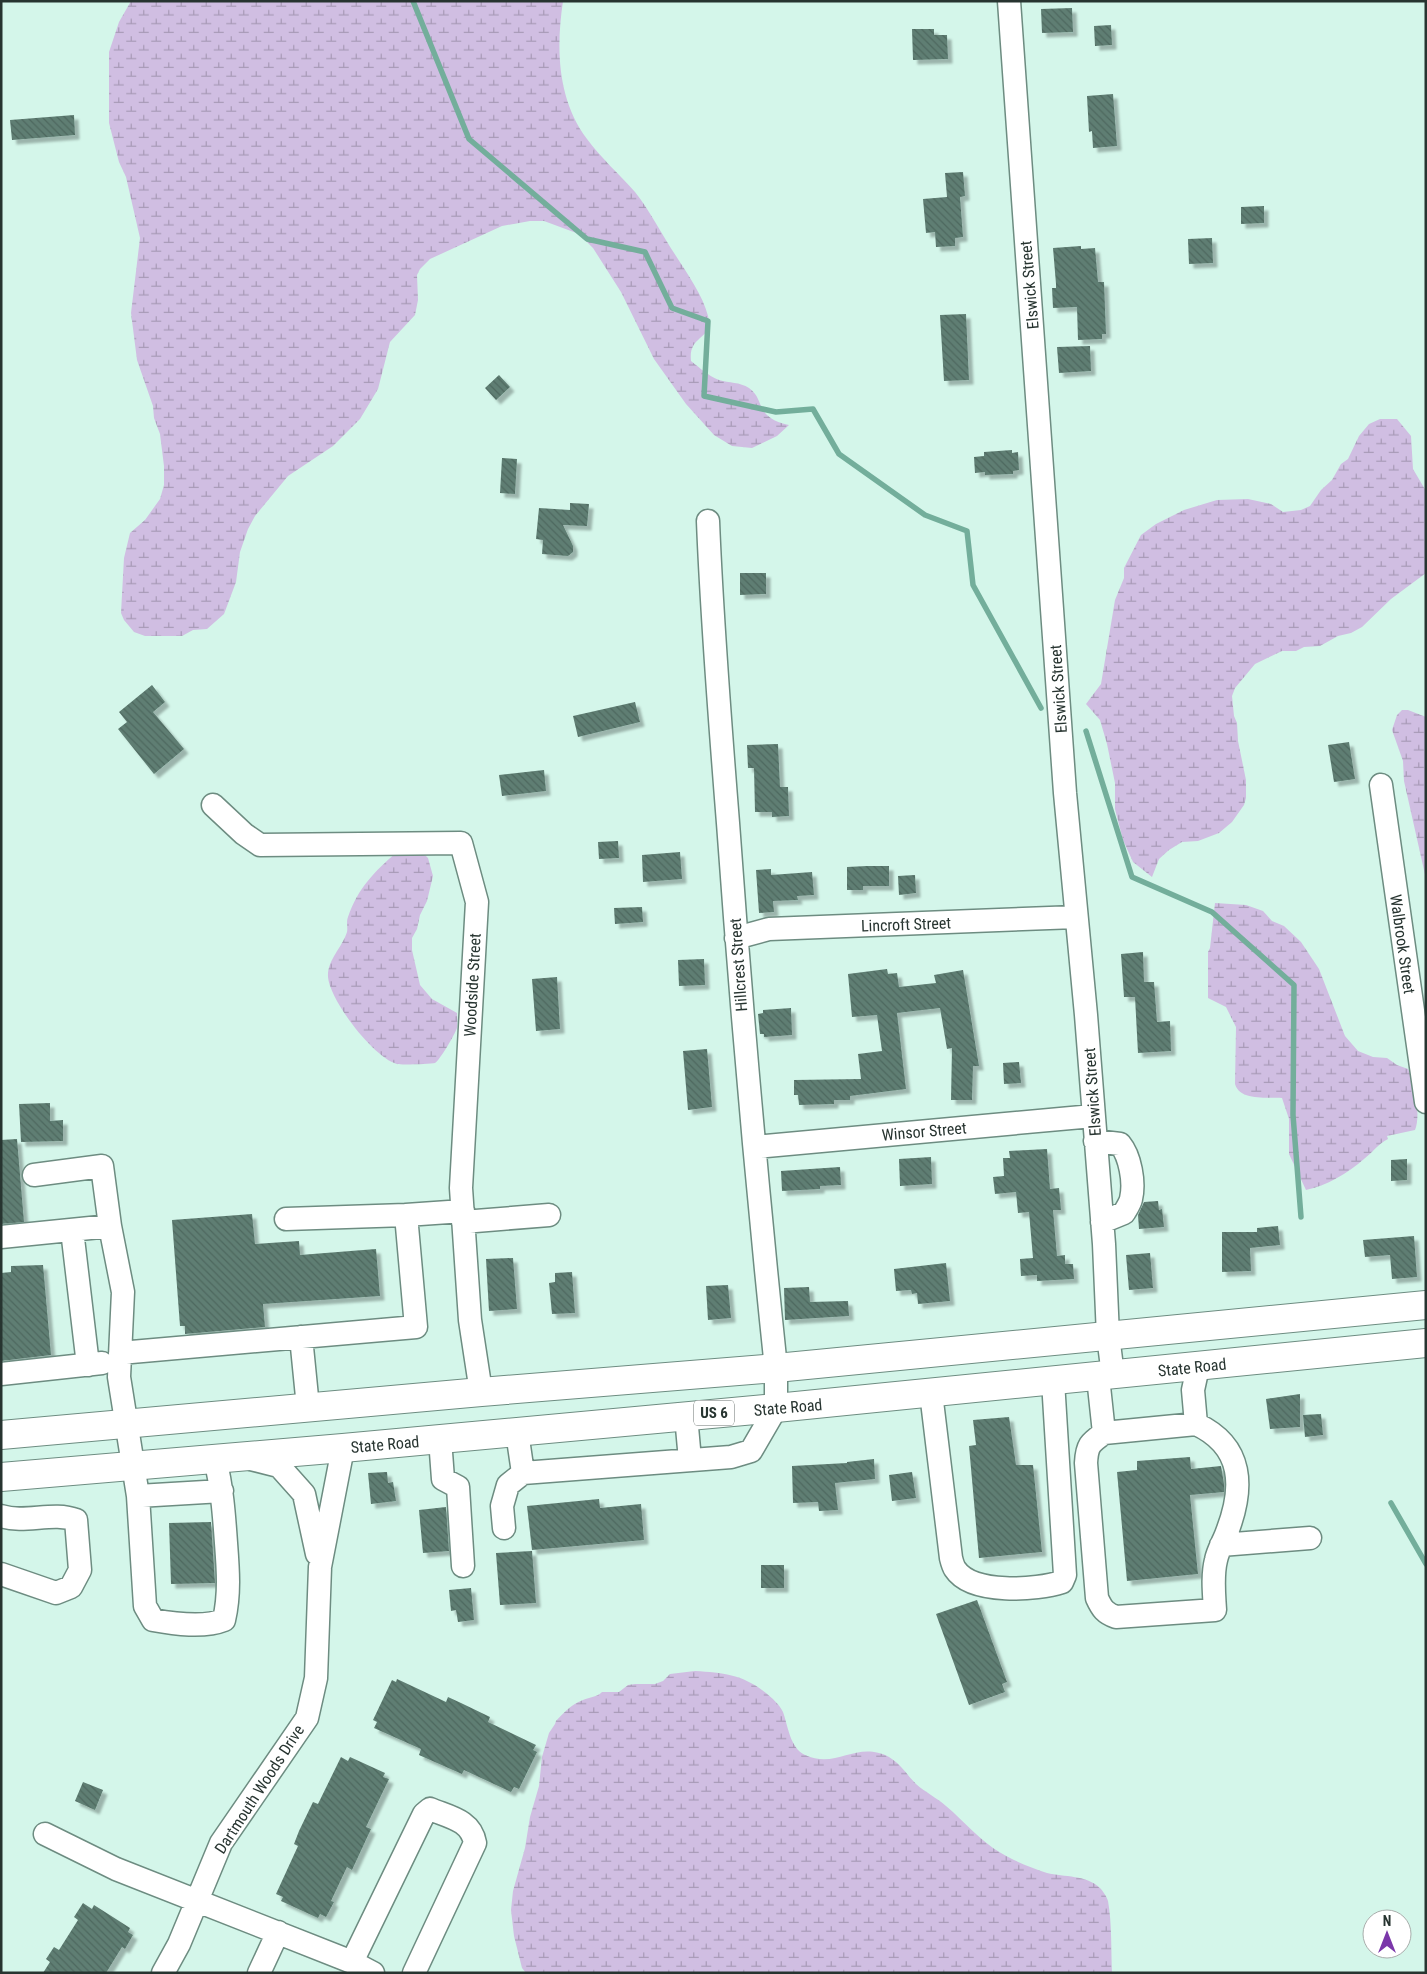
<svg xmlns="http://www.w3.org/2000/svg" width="1427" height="1974" font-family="'Roboto Condensed',sans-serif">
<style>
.wetland{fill:url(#wetland-marsh)}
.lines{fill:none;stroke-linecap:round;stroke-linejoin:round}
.stream{stroke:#73ae9b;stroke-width:5.5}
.building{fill:url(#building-back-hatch);filter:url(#shadow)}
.minor-casing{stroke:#6d8c81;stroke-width:25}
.major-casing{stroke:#6d8c81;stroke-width:30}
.minor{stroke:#fff;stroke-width:22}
.major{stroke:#fff;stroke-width:28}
.labels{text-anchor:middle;stroke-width:5;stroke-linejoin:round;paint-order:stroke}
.shield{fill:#fff;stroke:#68716e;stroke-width:1}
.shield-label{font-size:15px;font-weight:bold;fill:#273430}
.street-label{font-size:16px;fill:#273430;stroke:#fff}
</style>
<defs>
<pattern id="wetland-marsh" width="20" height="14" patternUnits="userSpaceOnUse" patternTransform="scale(1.25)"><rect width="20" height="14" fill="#d0bee2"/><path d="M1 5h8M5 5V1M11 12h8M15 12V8" fill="none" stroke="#a99bb8"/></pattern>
<pattern id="building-back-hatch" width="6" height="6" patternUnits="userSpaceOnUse" patternTransform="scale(1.25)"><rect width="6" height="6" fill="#5f7e73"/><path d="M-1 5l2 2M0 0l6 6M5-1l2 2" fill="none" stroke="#4e685f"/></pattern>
<filter id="shadow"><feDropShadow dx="4.5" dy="4.5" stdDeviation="1" flood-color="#0004"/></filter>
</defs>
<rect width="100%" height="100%" fill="#d4f6ea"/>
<path class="wetland" d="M131,1H563C556,48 557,99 587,139C601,158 619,174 635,192C650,211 662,235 676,256C687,273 703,296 708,316C714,341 688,334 691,361C700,368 708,376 719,380C729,383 740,382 749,388C759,396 758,401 763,410C769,420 780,423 789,425L777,436L752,448L732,446L714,435L686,404L654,359L621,292L593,248L579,234L544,221H530L502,226L430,259L420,269L417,275L418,300L415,315L390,342L378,389L360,419L333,446L288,476L255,516L248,529L240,552L236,582L224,614L207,629L193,630L182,636H145L134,632L124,620L121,613L124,558L130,533L145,520L160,499L164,485V466L160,434L154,418L153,406L137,360L131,313L140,238L126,177L119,162L109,123V52L119,22Z
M1380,419H1397L1411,436L1413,469L1426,491V573L1391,599L1362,627L1351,633L1338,636L1320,646L1304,647L1296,651H1282L1255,664L1235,688L1232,696L1234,716L1237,723L1238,741L1246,780V798L1244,805L1232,822L1219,833L1198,841L1182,842L1169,850L1159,859L1152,877L1133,862L1123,840L1115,809V783L1107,744L1100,720L1086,704L1101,684L1115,600L1124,578V568L1141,535L1156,524L1184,510L1217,500L1248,499L1271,504L1283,512L1301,510L1310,506L1321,490L1332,480L1341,464L1348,459L1359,436L1369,424Z
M1402,710H1408L1426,717V879L1404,781L1403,761L1392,730L1397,715Z
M397,852H422L428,858L433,876L427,901L420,915L417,929L412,938V950L420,985L432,999L457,1013C457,1017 458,1024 457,1028C455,1034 440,1060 435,1063C431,1064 401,1065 397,1064C374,1058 330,1001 328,977C327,960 342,948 347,932C348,928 346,922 348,917C358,888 374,872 397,852Z
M1215,903L1246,905L1263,911L1272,921L1284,926L1301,942L1319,969L1345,1036L1358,1051L1373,1057L1387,1058L1397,1065L1408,1069C1415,1082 1421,1117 1415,1130L1387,1136L1388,1139C1378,1144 1373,1152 1364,1159C1348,1173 1326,1186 1306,1190L1289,1154V1119L1282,1098C1266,1097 1240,1101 1235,1084L1236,1027L1226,1007L1208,998V952L1210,948Z
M695,1671C724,1673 742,1674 766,1693C772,1698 779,1704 783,1712C788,1726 790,1748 805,1755C837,1770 856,1740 889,1757C901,1764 907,1775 916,1784C925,1792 937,1798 946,1806C965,1822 980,1841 1001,1853C1014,1861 1032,1868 1047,1873C1064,1877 1087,1875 1100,1888C1103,1891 1107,1897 1108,1901C1112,1923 1111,1950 1112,1973H526L522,1968L514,1936L511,1910L513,1891L525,1848L530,1817L539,1786L542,1757L549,1733L555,1724L556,1721C563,1713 572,1704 583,1700C590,1697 597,1697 602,1692H619L628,1685L635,1684H655L663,1681L670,1674Z"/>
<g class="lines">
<path class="stream" d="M413,1L469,139L587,239L645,252L672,308L708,321L704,396L776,412L813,409L839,454L925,515L967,531L973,585L1041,708
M1086,731L1132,877L1212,912L1294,985L1293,1115L1301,1217
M1391,1503L1426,1564"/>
</g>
<path class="building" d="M1072,8L1073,32L1042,33L1041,9Z
M1111,25L1112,45L1095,46L1094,26Z
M912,29H934V35H947L948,59L913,60Z
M1113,94L1117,146L1093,148L1092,131L1089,132L1087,96Z
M74,115L75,135L12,140L10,120Z
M963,172L965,196L960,197L963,237L955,238V246L936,247L935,232L926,233L923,199L947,197L945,173Z
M1264,206V223L1241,224V207Z
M1212,238L1213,263L1189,264L1188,239Z
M1081,246V249L1095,248L1098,282H1104L1106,334H1102V339L1078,340L1077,307L1053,308L1052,288H1056V284L1053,248Z
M966,314L969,380L944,381L940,315Z
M1090,346L1091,371L1059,373L1057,347Z
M499,375L510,387L496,400L485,388Z
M1012,450V453L1018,452L1019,470L1013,471V474L985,475V472L975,473L974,457L984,456V452Z
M502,458L517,459L515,494L500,493Z
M570,503L589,504L587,526L563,525L573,546V552L568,556L542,554L543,540L536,539L539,508L570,510Z
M740,573H766V594L740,595Z
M152,685L165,702L153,712L184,749L154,774L118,729L127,722L119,712Z
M635,702L640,722L578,737L573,716Z
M1349,742L1355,779L1334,782L1328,745Z
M778,744L780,787H788L789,816L772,817V812H755L754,768H748L747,745Z
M544,770L546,791L502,796L499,775Z
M618,841L619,858L599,859L598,842Z
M680,852L682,879L643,882L642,855Z
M867,866H889V886H863V890H847V867Z
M771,869V875L812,872L814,895L797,896L798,900L773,901L774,912L759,913L756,870Z
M915,875L916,893L899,895L898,876Z
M642,907L643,922L615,924L614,908Z
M1143,952L1144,982H1154L1157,1022L1170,1021L1171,1051L1138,1053L1135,997H1124L1121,954Z
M704,959L705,985L679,986L678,960Z
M887,969L888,974L897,973L899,987L936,983L934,975L963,970L979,1066H973L972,1100H951L952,1048L947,1049L940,1008L897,1013L906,1089L850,1096V1100H834V1104L799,1105L798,1095H794V1080L861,1079L858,1054L882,1051L877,1015L852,1017L848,974Z
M557,977L560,1029L536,1031L532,979Z
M791,1008L792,1035L764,1037V1034H760L758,1014L763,1013V1010Z
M707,1049L712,1107L688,1110L683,1051Z
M1019,1062L1021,1083L1004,1084L1003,1063Z
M50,1103V1121L63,1120V1141L21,1142L19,1104Z
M17,1139L24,1222L1,1224V1140Z
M1047,1149L1050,1189L1059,1188L1061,1210H1053L1057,1256L1065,1255V1264H1073L1074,1279L1037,1281V1275L1021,1276L1020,1259L1033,1258L1029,1212L1018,1213L1016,1192L995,1194L993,1177L1004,1176L1003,1158H1010L1009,1151Z
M931,1157L932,1184L900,1186L899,1159Z
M1407,1159V1180L1391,1181V1160Z
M840,1167L841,1185L820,1186V1189L782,1191L781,1171Z
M1158,1201L1159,1210L1162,1209L1164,1227L1139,1229L1138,1215L1144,1202Z
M252,1214L255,1244L299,1241L300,1255L376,1249L380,1296L263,1304L265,1327L185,1334V1326H180L172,1220Z
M1278,1226L1280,1245L1250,1248L1251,1271L1222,1272V1232H1257V1228Z
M1414,1236L1417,1277L1392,1279L1390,1255L1365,1257L1363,1240Z
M1150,1253L1153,1288L1129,1290L1126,1255Z
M513,1258L517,1309L489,1311L486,1259Z
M946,1263L950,1301L918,1304L917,1293L912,1294L911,1290L896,1291L894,1269Z
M43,1265L51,1355L1,1361V1273L11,1272V1266Z
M572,1272L575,1313L552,1314L549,1283L555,1282V1273Z
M728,1285L731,1318L708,1320L706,1286Z
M809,1287L810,1302L848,1301L849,1316L785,1320L784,1288Z
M1300,1394V1427L1270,1429L1266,1399Z
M1321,1414L1323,1435L1305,1437L1303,1415Z
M1009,1417L1016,1465H1033L1042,1552L979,1558L969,1446L976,1445L973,1420Z
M1190,1457L1191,1469L1221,1466L1224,1484V1492L1190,1495L1198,1574L1127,1581L1117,1472L1137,1470V1461Z
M874,1459L875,1479L835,1483L838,1510L819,1511L818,1502L793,1503L792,1466L847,1463V1462Z
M387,1472L388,1483L393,1482L396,1501L371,1504L368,1473Z
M912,1472L916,1498L892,1501L889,1475Z
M599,1499L600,1508L641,1504L644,1540L532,1550L527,1506Z
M446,1507L449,1551L423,1553L419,1510Z
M211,1522L215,1583L171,1584L169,1523Z
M532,1551L536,1603L500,1605L496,1553Z
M761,1565H784V1588H761Z
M471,1588L474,1620L458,1622L456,1610L451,1611L449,1590Z
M977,1600L1007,1682L1002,1684L1005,1692L969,1705L936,1614Z
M397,1679L446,1702L448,1697L461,1703L490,1717L488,1722L536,1745L533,1750L537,1752L519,1789L514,1787L511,1792L464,1770L462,1774L419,1755L421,1749L374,1728L377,1722L373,1720L392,1680L396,1682Z
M341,1757L348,1761L350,1757L385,1773L383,1777L389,1779L366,1827L371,1829L352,1870L347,1867L331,1901L334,1902L326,1917L320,1914L318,1918L281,1901L283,1897L276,1894L298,1846L294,1844L299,1831L313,1802L318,1804Z
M83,1782L103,1790L95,1810L75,1801Z
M83,1903L92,1909L94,1905L130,1928L128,1932L133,1935L125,1949L122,1947L106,1973H43L50,1962L46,1959L54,1947L59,1950L78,1920L74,1917Z"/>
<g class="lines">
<g class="minor-casing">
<path id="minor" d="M1009,1L1065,793L1086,1015L1104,1244L1108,1336L1113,1375
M1381,785L1426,1102
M213,805L244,834L260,845L461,843L477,902L461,1188L470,1320L481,1392
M736,938L769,929L1076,917
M1095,1141L1120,1144C1130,1156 1135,1182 1131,1199C1130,1204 1126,1209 1124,1213L1102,1222
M755,1147L1093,1116
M34,1175L102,1166L110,1226
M286,1219L406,1215
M463,1222L549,1215
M72,1230L88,1365
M1,1237L110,1226L123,1292L119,1377L138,1496L145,1606L153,1620C175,1624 204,1628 224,1620C230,1594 228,1569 226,1543C224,1514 222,1487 215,1459
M301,1337L308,1407
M120,1353L416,1327L406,1215L463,1211
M1,1374L102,1363
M1098,1377L1104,1433C1090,1443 1087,1445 1086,1463L1097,1598C1102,1609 1105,1613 1116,1617L1215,1610C1214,1593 1212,1576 1216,1560C1218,1550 1224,1541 1227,1532C1244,1488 1244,1446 1196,1424L1104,1433
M931,1393L951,1558C952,1562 953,1566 955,1569C972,1595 1037,1590 1062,1582L1065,1575L1053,1381
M686,1416L690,1460
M1196,1424L1193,1390L1198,1367
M517,1432L523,1473L731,1457L751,1451L776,1408V1368C757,1187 741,1005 728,823C720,723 712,622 708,521
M440,1439L443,1479L458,1487L463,1566
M251,1459L279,1466L304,1494L317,1554
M138,1496L222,1491
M1,1516C25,1524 53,1511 76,1520L80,1570L71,1587L56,1593L1,1574
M504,1528L502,1506L508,1485L523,1473
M1221,1545L1310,1538
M45,1834L116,1869L352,1962L424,1814L430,1809C449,1817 471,1820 475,1843L414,1973
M352,1962L373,1973
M163,1973L179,1944L221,1843L307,1718L316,1678L320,1567L343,1448
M259,1973L278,1932"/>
</g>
<g class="major-casing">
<path id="major" d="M1,1435L481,1392L776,1368L1426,1305
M1,1477L343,1448L776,1408L1426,1343"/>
</g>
<use href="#minor" class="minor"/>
<use href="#major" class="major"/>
</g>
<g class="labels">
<rect class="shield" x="694" y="1400.5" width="40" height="25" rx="4"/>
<g class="shield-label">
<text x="714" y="1418">US 6</text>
</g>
<g class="street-label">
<text transform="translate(1029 285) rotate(-95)" y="6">Elswick Street</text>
<text transform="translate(1058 689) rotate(-94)" y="6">Elswick Street</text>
<text transform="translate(906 924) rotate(-2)" y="6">Lincroft Street</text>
<text transform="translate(1403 944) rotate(82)" y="6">Walbrook Street</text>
<text transform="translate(738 965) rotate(-94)" y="6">Hillcrest Street</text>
<text transform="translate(472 985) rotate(-87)" y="6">Woodside Street</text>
<text transform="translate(1092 1092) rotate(-94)" y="6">Elswick Street</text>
<text transform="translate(924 1131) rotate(-5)" y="6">Winsor Street</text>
<text transform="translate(1192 1367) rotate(-6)" y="6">State Road</text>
<text transform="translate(788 1407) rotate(-5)" y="6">State Road</text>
<text transform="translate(385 1444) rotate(-5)" y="6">State Road</text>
<text transform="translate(259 1789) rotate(-57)" y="6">Dartmouth Woods Drive</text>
</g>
</g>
<rect width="1427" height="1974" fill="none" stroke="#273430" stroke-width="5"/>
<g transform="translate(1387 1934)"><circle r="24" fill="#ffffff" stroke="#a9aeac"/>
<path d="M0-4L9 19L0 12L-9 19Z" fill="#7b37aa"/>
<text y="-8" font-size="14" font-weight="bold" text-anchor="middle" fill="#273430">N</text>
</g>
</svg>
